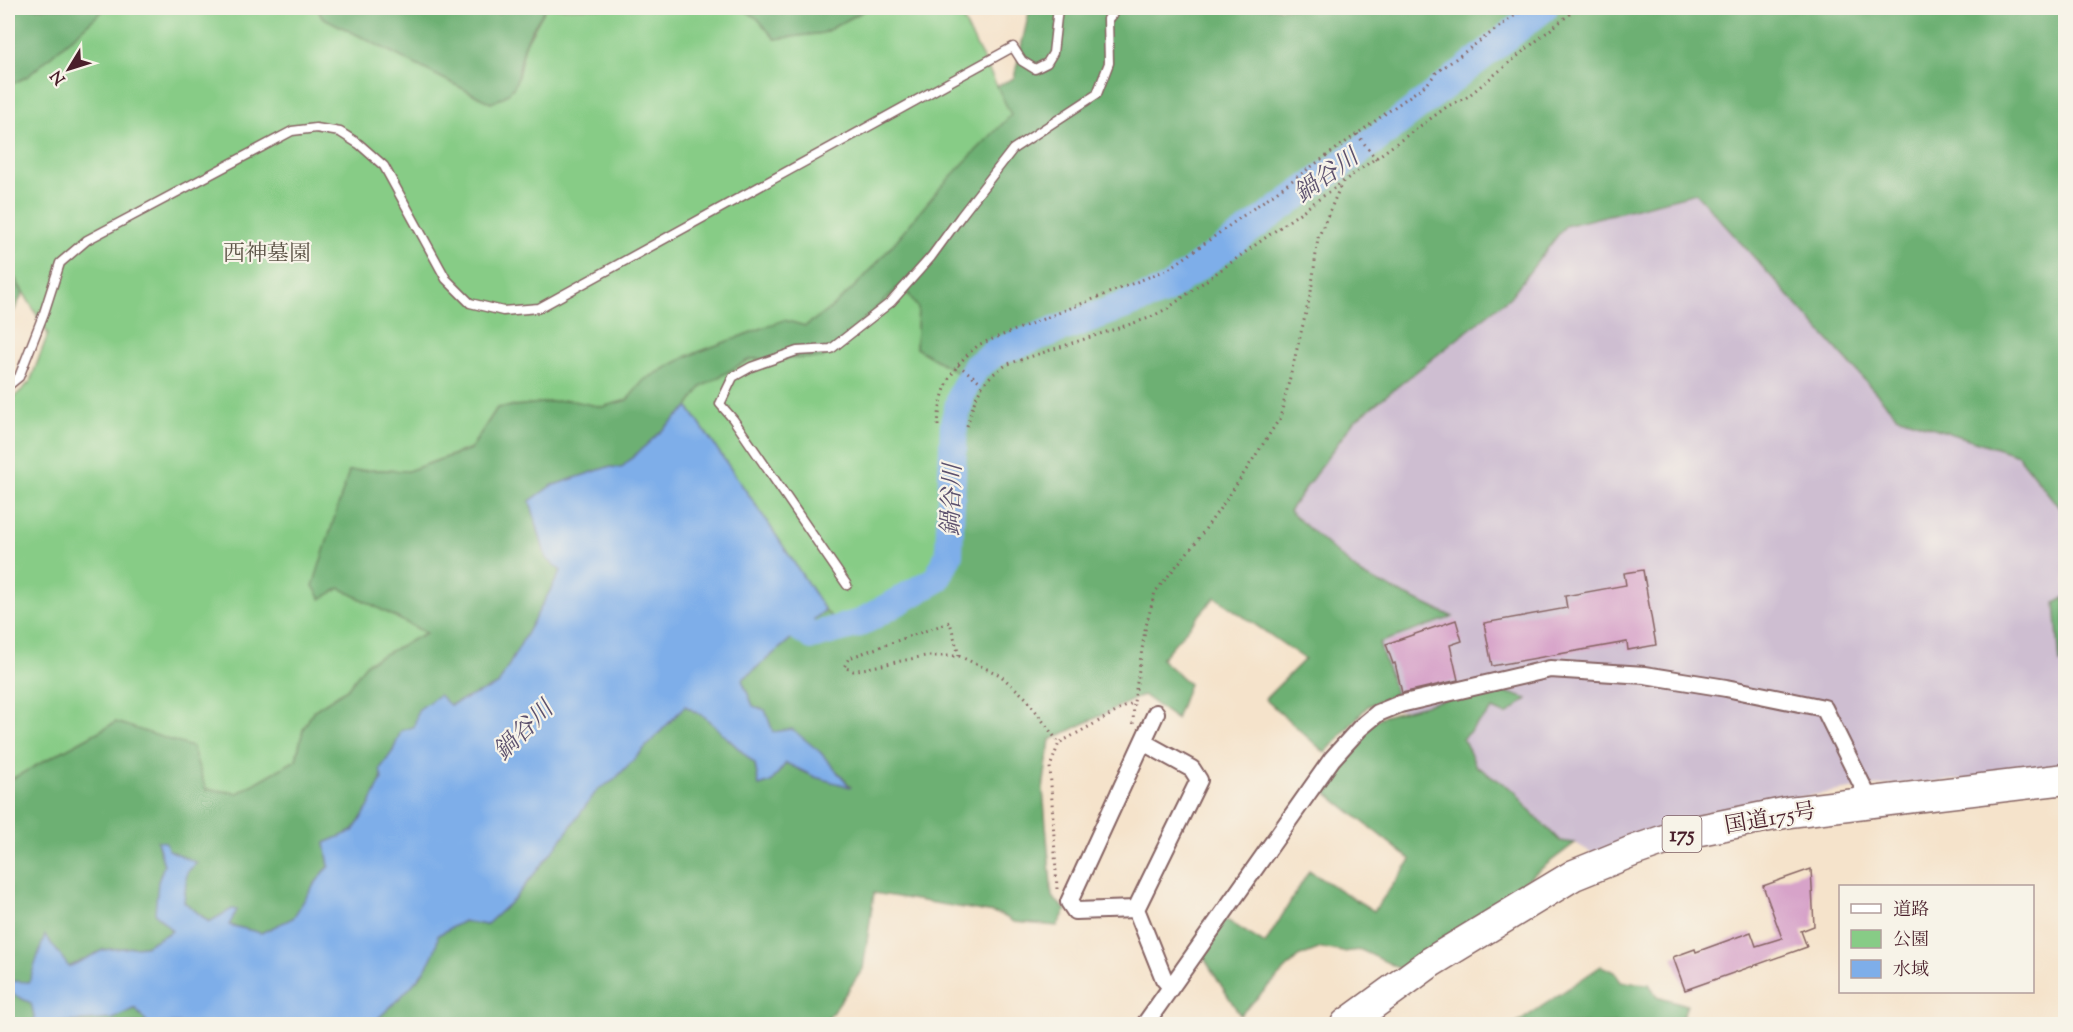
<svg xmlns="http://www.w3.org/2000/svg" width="2073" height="1032" font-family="'Sorts Mill Goudy','Noto Serif JP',serif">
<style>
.industrial{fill:#cebed1}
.green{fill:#87cc86;stroke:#687658;stroke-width:1.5}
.forest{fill:#6db073;stroke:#5c684f;stroke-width:1.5}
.water{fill:#7eaee9;stroke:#64668a;stroke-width:1.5}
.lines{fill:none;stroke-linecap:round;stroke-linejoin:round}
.river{stroke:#7eaee9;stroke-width:28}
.building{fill:#d7a3c9}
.lane-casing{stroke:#866463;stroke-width:11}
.street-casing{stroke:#866463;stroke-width:20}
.highway-casing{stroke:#866463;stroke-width:33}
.path{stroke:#866463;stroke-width:3;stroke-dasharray:1.5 4.5;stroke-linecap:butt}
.lane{stroke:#fff;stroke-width:8}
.street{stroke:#fff;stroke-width:16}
.highway{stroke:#fff;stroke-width:30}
.labels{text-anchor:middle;stroke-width:4.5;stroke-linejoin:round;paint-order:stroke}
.shield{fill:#f7f3e8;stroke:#7e5f64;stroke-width:1.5}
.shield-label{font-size:21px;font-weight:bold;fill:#4a1f2b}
.park-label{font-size:22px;fill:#5c5346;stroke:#f7f3e8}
.street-label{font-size:22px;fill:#4a1f2b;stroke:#f7f3e8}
.water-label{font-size:24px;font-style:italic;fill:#5c516e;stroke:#f7f3e8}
</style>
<rect width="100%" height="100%" fill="#f7f3e8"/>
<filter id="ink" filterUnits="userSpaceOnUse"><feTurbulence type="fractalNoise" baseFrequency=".0167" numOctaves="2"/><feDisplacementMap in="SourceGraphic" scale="12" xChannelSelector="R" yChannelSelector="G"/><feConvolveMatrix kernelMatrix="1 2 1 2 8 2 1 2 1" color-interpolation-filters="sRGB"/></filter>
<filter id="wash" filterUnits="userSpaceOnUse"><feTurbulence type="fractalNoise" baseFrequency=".008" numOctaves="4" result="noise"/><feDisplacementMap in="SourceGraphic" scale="24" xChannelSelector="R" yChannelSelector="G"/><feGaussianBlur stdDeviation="1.35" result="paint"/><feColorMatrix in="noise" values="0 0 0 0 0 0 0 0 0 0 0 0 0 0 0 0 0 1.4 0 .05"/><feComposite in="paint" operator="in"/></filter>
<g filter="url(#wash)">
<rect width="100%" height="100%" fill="#f5e3cb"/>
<path class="industrial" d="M1696,192L1897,416L2019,455L2065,515V597L2055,604L2060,662L2065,659V769L2017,776L1870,786L1713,811L1594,854L1575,843L1560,841L1528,809L1515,791L1476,766L1463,737L1493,709L1506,715L1526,699L1398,710L1396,694L1378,643L1452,617L1362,575L1289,511L1353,422L1510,297L1565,226Z"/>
<path class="green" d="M106,8H317L322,17L491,103L517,80L525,45L546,8H742L758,19L775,39L823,33L869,8H957L1012,115C988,139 963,163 941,188C899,235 859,294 805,326L784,320L688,356L644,380L628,400L602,407L568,400L497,408L471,448L408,471L379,470L349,471L340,588L426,633L367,663L347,689L313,711L303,730L296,760L238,793L206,789L116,722L8,781V403L30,382L48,334L8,266V86L28,76Z
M902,284L918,308L916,348L977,383L959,424L954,556L937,585L847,636L825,610L766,520L688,407L701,387L750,359L823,358Z"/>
<path class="forest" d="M8,8H106L28,76L8,86Z
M317,8H488L499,14L505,8H546C539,19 529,32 525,45C515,73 525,90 491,103L322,17Z
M742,8H869L823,33L775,39L758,19Z
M1030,8H2065V515L2018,455L1897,416L1696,193L1565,226L1510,297L1353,422L1289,511L1362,575L1453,617L1379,643L1396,694L1368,706L1325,753L1265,699L1305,659L1215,597L1161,659L1189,684L1176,719L1143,695L1050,740L1043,789L1052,897L1066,910L1057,926L1014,922L1000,914L874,893L863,969L827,1020L806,1024H372L421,976L438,935L463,921L486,925L514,899L555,848L598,788L613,781L685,706L705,717L755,764L759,786L771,782L786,763L815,777L850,786L820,752L773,732L765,710L753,706L742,680L825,610L848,635L937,585L954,556L959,424L977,384L916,348L918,308L902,284L823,358L750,359L701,387L688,407L621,468L608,467L551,486L530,501L546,558L561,571L498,685L450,705L414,727L401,731L393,751L381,769L382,778L368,808L353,831L325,843L329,866L313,886L294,918L261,933L229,925L236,910L232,909L210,922L184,902L187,872L196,863L169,850L157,841L164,865L158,882L173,931L145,946L103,950L69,967L29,982L8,981V781L116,722L192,747L206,789L238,793L296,760L303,730L313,711L347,689L367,663L426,633L340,588L321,599L313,586L349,471L379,470L408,471L471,449L497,408L568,400L602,407L627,400L644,380L688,356L784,320L805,326C859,294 899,235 940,188C963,163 988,139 1011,115L997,86L1014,78Z
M8,266L23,293L8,323Z
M2065,597V659L2060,663L2055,603Z
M1491,687L1527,699L1506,715L1493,709L1463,738L1476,766L1515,791L1528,809L1560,841L1575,843L1505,896L1401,969L1361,950L1343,952L1321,948L1298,957L1240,1015L1202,955L1225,919L1265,944L1309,871L1374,911L1411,860L1319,787L1362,730L1381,717Z
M1601,966L1615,972L1621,982L1649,984L1657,996L1687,1005L1680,1024H1516Z
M8,992L31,1003L113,1019L135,1008L148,1024H8Z"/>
<path class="water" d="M688,407L766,520L825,610L742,680L753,706L765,710L773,732L792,729L820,752L850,787L815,777L786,763L771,782L759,786L755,764L705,717L685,706L613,781L598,789L555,848L514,899L486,925L463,921L438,935C436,970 396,1001 372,1024H148L135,1008L113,1019L36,1024L31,1003L8,992V981L29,982L45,935L69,967L103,950L145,946L172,931L155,913L158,882L164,865L157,841L165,842L169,850L197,863L187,872L184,902L209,922L232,909L237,910L229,925L261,933L293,918L313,886L329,866L325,843L353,831L368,808L382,779L380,769L393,751L401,731L414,727L418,710L439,695L450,705L498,685L561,571L546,558L530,501L551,486L608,467L621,468Z"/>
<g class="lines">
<path class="river" d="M771,608L812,636L860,623L937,579L949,554L954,423L962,392L976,367L996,352L1164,291L1375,140L1544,8"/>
</g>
<g id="blocks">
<path class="building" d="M1643,570L1656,645L1628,650L1627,642L1492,666L1484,623L1567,608L1565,596L1626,585L1624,573Z
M1456,620L1462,641L1450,645L1458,680L1402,693L1395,663L1393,664L1386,644Z
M1811,869L1814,926L1801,931L1807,947L1685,990L1673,957L1695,949L1696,952L1751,932L1756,946L1782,938L1763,886Z"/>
</g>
</g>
<g filter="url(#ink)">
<use href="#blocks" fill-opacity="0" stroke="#866463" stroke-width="1.5"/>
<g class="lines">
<g class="lane-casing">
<path id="lane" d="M8,386L19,377L44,313L60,263L87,240L292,131L316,128L340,132L359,144L384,166L446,279L470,303L503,311L539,308L1013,47L1022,61L1035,69L1047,63L1053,53L1058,8
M847,585L733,419L720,404L733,377L751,367L797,351L831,349L891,302L931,257L961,216L1013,149L1097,94L1109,63L1108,19L1118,8"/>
</g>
<g class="street-casing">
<path id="street" d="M1156,713L1069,902L1075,911L1136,909L1164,979L1171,987
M1136,909L1199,780L1192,769L1143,742
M1145,1024L1332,759L1360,728L1378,713L1400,704L1550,669L1645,675L1726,688L1824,708L1870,801"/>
</g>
<g class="highway-casing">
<path id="highway" d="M1346,1024L1431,962L1574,875L1633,851L1685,833L1789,812L2066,779"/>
</g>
<path class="path" d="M8,13L14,8
M1357,134L1376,159
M958,365L982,383
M938,426C940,390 951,366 980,344L1169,269L1428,83L1436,73L1525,8
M967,426C976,395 979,381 1008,364L1149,318L1168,308L1448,106L1467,97L1577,8
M959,656L950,622L849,658L844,667L853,671L925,656H959L1000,675L1026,698L1059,743
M1133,724L1134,702
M1057,889L1050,767L1059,743L1134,702L1145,630L1155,592L1196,542L1231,493L1280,418L1311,292L1318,238L1341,185"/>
<use href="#lane" class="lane"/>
<use href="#street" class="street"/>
<use href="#highway" class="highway"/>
</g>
</g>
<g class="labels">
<rect class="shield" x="1662.5" y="816" width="39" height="36" rx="4.5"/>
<g class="shield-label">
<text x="1682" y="841">175</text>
</g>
<g class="park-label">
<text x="267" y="260">西神墓園</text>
</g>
<g class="street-label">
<text transform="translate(1770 817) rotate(-10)" y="8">国道175号</text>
</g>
<g class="water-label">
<text transform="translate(1326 175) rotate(-36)" y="8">鍋谷川</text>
<text transform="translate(951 500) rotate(-88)" y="8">鍋谷川</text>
<text transform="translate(523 730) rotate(-45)" y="8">鍋谷川</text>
</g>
</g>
<rect width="2073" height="1032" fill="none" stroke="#f7f3e8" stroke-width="30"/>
<rect x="1839" y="885" width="195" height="108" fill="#f7f3e8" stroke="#b29e9c" stroke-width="1.5"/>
<rect x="1851" y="904" width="30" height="9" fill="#ffffff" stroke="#b29e9c" stroke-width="1.5"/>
<text x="1893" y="915" font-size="18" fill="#4a1f2b">道路</text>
<rect x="1851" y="930" width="30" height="18" fill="#87cc86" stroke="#b29e9c" stroke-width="1.5"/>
<text x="1893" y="945" font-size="18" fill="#4a1f2b">公園</text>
<rect x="1851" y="960" width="30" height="18" fill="#7eaee9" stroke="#b29e9c" stroke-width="1.5"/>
<text x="1893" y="975" font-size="18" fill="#4a1f2b">水域</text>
<g transform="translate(69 69) rotate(232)" stroke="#f7f3e8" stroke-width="4.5" paint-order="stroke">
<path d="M0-4.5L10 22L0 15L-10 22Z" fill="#4a1f2b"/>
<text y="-9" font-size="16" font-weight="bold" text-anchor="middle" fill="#4a1f2b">N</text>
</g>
</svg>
